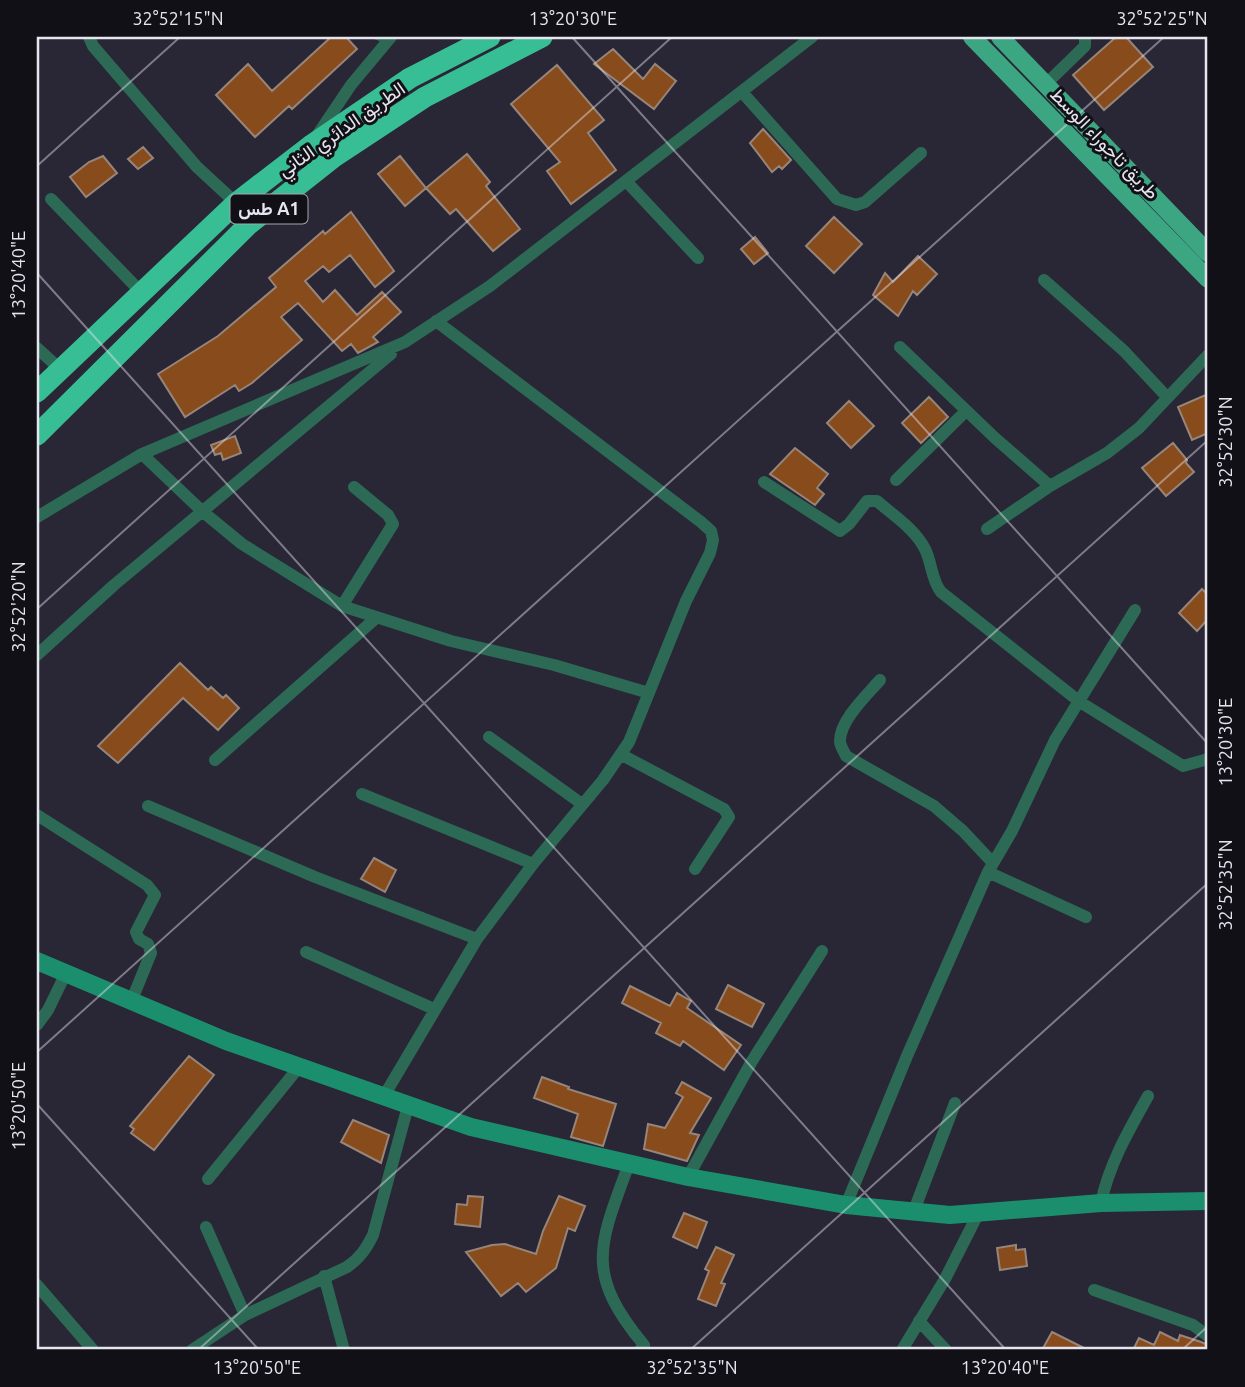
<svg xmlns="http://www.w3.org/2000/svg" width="1245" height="1387" font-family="Ubuntu,Vazirmatn,sans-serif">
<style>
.building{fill:#884b1b;stroke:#97857a;stroke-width:2}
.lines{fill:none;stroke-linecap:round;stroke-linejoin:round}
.lane{stroke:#2c6a55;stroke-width:6}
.street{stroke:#2c6a55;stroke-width:12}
.secondary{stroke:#1b8f6d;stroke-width:18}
.primary{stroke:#3ca683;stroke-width:18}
.highway{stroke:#38be95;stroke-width:21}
.ticks{fill:none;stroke:#e6e5ef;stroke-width:2;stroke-opacity:0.45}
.labels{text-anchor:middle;stroke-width:6;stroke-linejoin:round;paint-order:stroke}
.shield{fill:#111017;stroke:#a6a5ae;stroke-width:2}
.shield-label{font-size:18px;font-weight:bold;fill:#e6e5ef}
.street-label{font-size:19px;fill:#e6e5ef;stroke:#111017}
.neatline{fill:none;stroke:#e6e5ef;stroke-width:2.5}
.ticks-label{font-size:18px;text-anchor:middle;fill:#e6e5ef}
</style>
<rect width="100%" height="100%" fill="#292635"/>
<path class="building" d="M331,37H346L357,49L292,109L289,106L255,137L216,95L248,64L272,91Z
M1116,37H1126L1153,67L1104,110L1073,75Z
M613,49L643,79L655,64L676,81L654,109L594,64Z
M557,65L604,120L588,133L616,170L571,204L547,171L560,162L511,104Z
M763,129L791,160L782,169L779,166L772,172L750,143Z
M143,147L153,158L138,169L128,159Z
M467,154L490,182L486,186L520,229L493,251L456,209L450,214L426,188Z
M103,156L117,173L86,197L70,177L89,162Z
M400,156L426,188L405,206L378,174Z
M351,212L394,271L375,287L350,255L329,272L323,266L305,281L323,302L335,290L357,315L382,292L401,312L373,337L378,342L358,353L351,344L342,351L298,303L281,317L302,340L252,383L239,391L235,385L185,417L158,374L218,336L276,287L269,278L323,231L325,234Z
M834,217L862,244L834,273L806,246Z
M755,237L768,253L754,264L741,249Z
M918,256L937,274L917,295L913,291L898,316L873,295L885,273L893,282Z
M1208,394V433L1192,440L1178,407Z
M929,397L948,417L921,443L902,423Z
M849,401L874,426L851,448L827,423Z
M235,436L241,453L223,460L221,453L215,455L211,445Z
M1173,443L1187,460L1186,463L1194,472L1166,496L1142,468Z
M795,448L828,474L817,488L824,494L815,505L770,474Z
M1202,589L1208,595V619L1197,631L1179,613Z
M180,663L208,690L211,687L223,698L226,695L239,708L218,730L183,698L118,763L98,746Z
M374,858L396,870L385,892L361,879Z
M728,985L764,1004L752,1027L716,1009Z
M630,986L670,1006L677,993L691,1001L687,1008L741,1045L724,1070L683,1041L680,1046L656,1033L661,1023L622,1003Z
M189,1056L214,1075L154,1150L131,1133L134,1129L130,1126Z
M542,1077L569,1087L568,1089L616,1104L603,1146L571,1137L578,1114L534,1098Z
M682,1082L711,1098L690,1133L699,1135L687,1161L644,1149L648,1124L665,1128L683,1097L676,1093Z
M353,1120L389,1135L381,1163L341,1142Z
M468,1196L483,1197L480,1227L455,1224L457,1204L467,1205Z
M559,1196L585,1206L575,1231L568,1228L556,1268L526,1292L518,1283L501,1296L466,1252L492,1245L505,1244L536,1254L543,1231Z
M684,1213L707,1222L697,1248L673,1237Z
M1016,1245V1250L1025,1249L1027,1266L1000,1270L997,1248Z
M716,1247L734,1255L721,1283L725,1284L716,1306L698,1299L709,1271L705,1269Z
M1052,1332L1088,1350H1042Z
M1160,1332L1178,1341L1180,1335L1201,1342L1208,1345V1350H1133L1139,1338L1154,1345Z"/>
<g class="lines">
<path class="lane" d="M377,37L387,41"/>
<path class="street" d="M89,37L93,46L197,167L236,203
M1046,84L1085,46V37
M742,92L837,199L856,205L865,202L921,153
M318,134L351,85L391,37
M626,181L698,258
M51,199L141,292
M1044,280L1124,351L1167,397
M900,347L995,438L1050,486
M37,348L60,369
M142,454L202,511L242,544L342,606L451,641L554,665L649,693
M896,480L966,411
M764,482L840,531L849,524L867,501H877C894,516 915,529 925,549C932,563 931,579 941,592L1080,702L1183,766L1208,759
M37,517L142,454L405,342L490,286L812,37
M987,529L1050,486L1107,453L1139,428L1208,355
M342,606L393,524L388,515L354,487
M37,655L114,585L391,354
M880,680C867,695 840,720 840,741C840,746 844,751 846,756L934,806L963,831L993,863
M489,737L582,804
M622,755L724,809L729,817L695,869
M215,760L376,618
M362,794L533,864
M148,806L315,877L477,939
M37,815L147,885L155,895L136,932L139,939L148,944L151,953L131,1002
M988,872L1086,917
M306,952L434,1009
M37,1025L48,1010L65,975
M384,1096L477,939L533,864L603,780L629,742L686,601L710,553L713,540L711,531L701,522L436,321
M629,1164C599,1245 584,1273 644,1345L640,1350
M688,1177L752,1061L822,951
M208,1179L299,1067
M1101,1203C1109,1164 1129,1130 1148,1096
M846,1205L907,1056L988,872L1012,831L1055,740L1135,610
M913,1213L955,1103
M206,1227L245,1315
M324,1276L344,1350
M37,1285L93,1350
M1094,1290L1193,1325L1208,1336
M919,1321L946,1350
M192,1350L245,1315L347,1267C360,1258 366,1249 373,1235L408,1106
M902,1350L945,1279L979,1212"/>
<path class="secondary" d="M37,961L226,1041L471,1127L688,1177L846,1205L950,1215L1101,1203L1208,1201"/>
<path class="primary" d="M972,37L1208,279
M1000,37L1208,253"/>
<path class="highway" d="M37,392L236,203L310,146L410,78L490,37
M37,435L248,225L334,157L425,97L542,37"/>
</g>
<path class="ticks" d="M572,37L1208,744M37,166L180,37M37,273L1006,1350M37,609L672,37M37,1052L1164,37M37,1104L259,1350M198,1350L1208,440M690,1350L1208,883M1182,1350L1208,1326"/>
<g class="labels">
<rect class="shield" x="230.5" y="194.5" width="77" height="29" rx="5"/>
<g class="shield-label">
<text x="269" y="215">طس A1</text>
</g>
<g class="street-label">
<text transform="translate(341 129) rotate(-35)" y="7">الطريق الدائري الثاني</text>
<text transform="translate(1105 143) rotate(46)" y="7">طريق تاجوراء الوسط</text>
</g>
</g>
<rect width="1245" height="1387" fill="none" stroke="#111017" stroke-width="77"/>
<rect x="38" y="38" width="1168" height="1310" class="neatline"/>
<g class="ticks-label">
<text x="178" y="25">32°52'15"N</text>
<text x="573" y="25">13°20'30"E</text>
<text x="1162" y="25">32°52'25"N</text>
<text transform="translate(19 275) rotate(-90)" y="6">13°20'40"E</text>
<text transform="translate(1226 442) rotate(-90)" y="6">32°52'30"N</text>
<text transform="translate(19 607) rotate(-90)" y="6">32°52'20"N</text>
<text transform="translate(1226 742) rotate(-90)" y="6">13°20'30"E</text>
<text transform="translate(1226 885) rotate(-90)" y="6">32°52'35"N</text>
<text transform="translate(19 1106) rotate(-90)" y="6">13°20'50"E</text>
<text x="257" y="1374">13°20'50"E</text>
<text x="692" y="1374">32°52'35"N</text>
<text x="1005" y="1374">13°20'40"E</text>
</g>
</svg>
